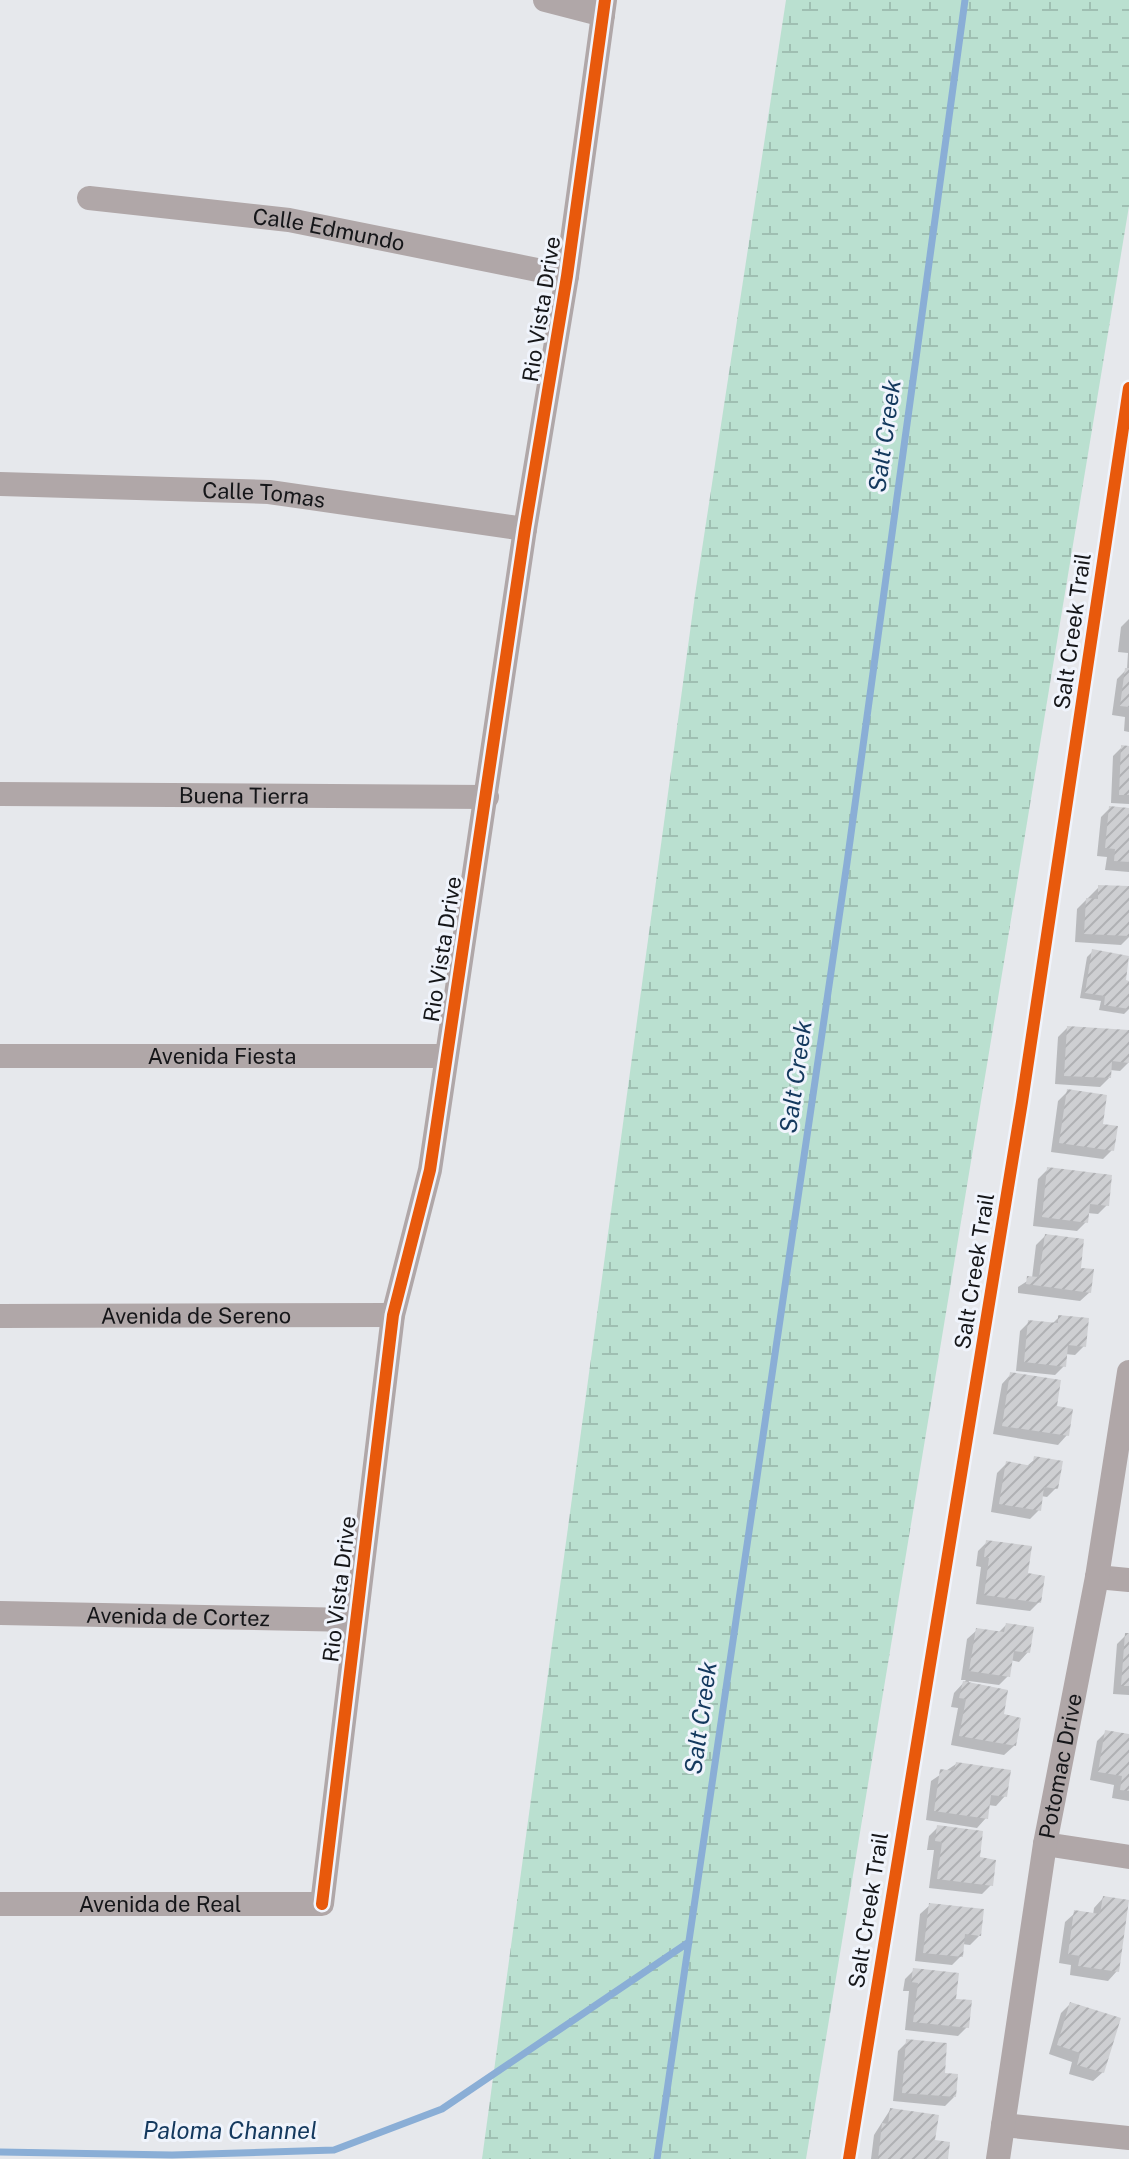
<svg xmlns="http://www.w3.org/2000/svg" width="1129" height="2159" font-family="'Public Sans',sans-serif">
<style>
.wetland{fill:url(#wetland-marsh)}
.shadow{fill:#0003}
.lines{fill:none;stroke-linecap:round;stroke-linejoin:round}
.stream{stroke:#8aaed6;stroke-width:7}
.building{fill:url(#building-hatch)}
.minor{stroke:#b0a7a8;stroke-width:24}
.cycleway-casing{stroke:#f0f4fc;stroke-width:17}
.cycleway{stroke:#e8590c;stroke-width:12}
.labels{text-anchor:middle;stroke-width:6;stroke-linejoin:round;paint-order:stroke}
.street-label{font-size:22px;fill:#151619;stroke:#f0f4fc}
.water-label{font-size:24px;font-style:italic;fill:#14395e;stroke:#f0f4fc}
</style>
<defs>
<pattern id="wetland-marsh" width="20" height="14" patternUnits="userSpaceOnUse" patternTransform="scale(2)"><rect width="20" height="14" fill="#bae0d0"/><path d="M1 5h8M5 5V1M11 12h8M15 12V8" fill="none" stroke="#9fbfb2"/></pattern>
<pattern id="building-hatch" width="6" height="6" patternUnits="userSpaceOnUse" patternTransform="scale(2)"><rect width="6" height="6" fill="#cecfd2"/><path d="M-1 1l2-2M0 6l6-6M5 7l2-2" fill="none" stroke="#b0b1b4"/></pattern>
</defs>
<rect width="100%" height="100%" fill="#e6e8ec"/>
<path class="wetland" d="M786,0H1129V206L806,2159H482L695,595Z"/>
<path class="shadow" d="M1129,619V732L1124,731L1125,717L1112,715L1117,679L1127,669L1128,653L1118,652L1121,627Z
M1122,747L1129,748V804L1111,803L1113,756Z
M1110,808L1129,810V872L1105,870L1107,857L1097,856L1101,817Z
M1099,887L1129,888V937L1121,945L1075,942L1077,909Z
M1093,951L1123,982L1129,983V1009L1124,1014L1099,1010L1101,1001L1080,998L1087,957Z
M1067,1028L1129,1032V1062L1120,1071L1110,1070L1109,1078L1100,1087L1055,1084L1058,1037Z
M1068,1091L1112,1150L1103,1159L1051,1152L1058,1101Z
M1048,1169L1107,1205L1098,1214L1087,1213L1086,1222L1077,1231L1033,1226L1038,1179Z
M1045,1236L1079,1269L1090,1292L1080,1301L1018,1293V1287L1032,1278L1036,1245Z
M1059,1317L1084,1346L1075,1355L1065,1354L1064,1366L1055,1375L1016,1371L1020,1331L1029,1322L1052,1324Z
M1011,1374L1054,1408L1067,1435L1058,1445L993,1434L1002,1384Z
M1035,1459L1056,1488L1047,1497L1041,1496L1039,1510L1030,1519L991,1512L997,1473L1006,1464L1026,1467Z
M987,1542L1026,1575L1039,1602L1030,1611L976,1604L981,1567L976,1566L978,1551Z
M1006,1625L1028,1652L1019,1662L1010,1660L1008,1676L999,1685L969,1681L968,1684L1001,1716L1014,1746L1004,1755L951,1745L958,1708L951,1707L954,1693L966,1680H961L967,1639L977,1630L998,1633Z
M1126,1635H1129V1695L1113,1694L1117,1644Z
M1106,1732L1129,1736V1801L1112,1798L1114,1785L1090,1780L1097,1741Z
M956,1764L1005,1796L996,1806L988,1805L986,1818L977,1828L926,1820L931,1781Z
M938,1827L978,1859L991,1885L982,1894L929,1888L934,1850H927L929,1836Z
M1103,1898L1117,1971L1108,1981L1070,1975L1071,1965L1059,1963L1065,1922L1075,1913L1093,1915L1094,1908Z
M930,1905L979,1936L970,1945L962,1944L961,1956L952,1965L915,1961L920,1914Z
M914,1970L967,2027L958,2036L905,2030L909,1991H903L905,1979Z
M1070,2004L1103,2072L1093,2081L1069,2074L1072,2062L1049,2054L1061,2013Z
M907,2042L943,2075L954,2097L945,2106L893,2101L898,2051Z
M890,2110L933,2142L946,2159H871L874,2135Z"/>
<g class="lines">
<path class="stream" d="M0,2152L172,2155L334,2150L442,2109L689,1942
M657,2159L847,863L965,0"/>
</g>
<path class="building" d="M1125,668H1129V707L1120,706Z
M1121,745L1129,746V795H1119Z
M1109,806L1129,808V862L1114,861L1115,849L1105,848Z
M1098,885L1129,886V936L1084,934L1086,898L1098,899Z
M1092,949L1129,956L1126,980L1129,981V1009L1104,1005L1105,996L1085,993Z
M1067,1026L1129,1030V1063L1112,1061L1111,1078L1064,1076Z
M1067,1089L1107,1095L1103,1124L1118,1126L1114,1151L1059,1143Z
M1047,1167L1112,1175L1109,1206L1090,1204L1088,1223L1042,1217Z
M1045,1234L1084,1239L1081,1268L1094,1269L1091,1293L1026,1284L1027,1276L1039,1277Z
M1058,1315L1089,1318L1086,1347L1068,1345L1066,1367L1024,1362L1028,1320L1058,1323Z
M1010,1372L1061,1380L1057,1406L1073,1409L1069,1436L1002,1426Z
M1034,1456L1063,1461L1058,1489L1044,1487L1041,1511L999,1504L1006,1461L1032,1466Z
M986,1540L1032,1546L1028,1573L1045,1576L1041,1603L984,1595L989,1558L984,1557Z
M1006,1623L1034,1627L1030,1653L1014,1651L1010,1677L969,1671L976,1628L1004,1632Z
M1125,1633H1129V1686H1121Z
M963,1681L1008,1690L1004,1714L1021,1718L1016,1746L959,1736L966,1699L959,1698Z
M1105,1730L1129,1734V1791L1120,1790L1122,1776L1098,1772Z
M956,1762L1011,1770L1007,1797L991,1795L988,1819L934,1811L940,1769L954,1771Z
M937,1825L983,1831L980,1857L996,1860L993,1886L937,1879L942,1842L935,1841Z
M1103,1896L1129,1900L1119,1972L1078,1966L1080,1956L1068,1954L1074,1910L1100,1914Z
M929,1903L984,1909L981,1936L965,1934L963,1957L923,1953Z
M913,1968L959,1973L956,1999L972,2000L969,2028L913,2022L918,1983L911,1982Z
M1070,2002L1121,2018L1104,2073L1077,2065L1080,2053L1057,2045Z
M906,2039L947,2043L945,2073L958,2074L956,2097L902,2093Z
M890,2108L939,2115L935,2140L950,2142L948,2159H878L882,2123L888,2124Z"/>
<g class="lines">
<g class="minor">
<path d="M545,0L603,15"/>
<path id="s1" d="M89,198L289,220L567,276"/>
<path id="s2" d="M0,484L269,492L525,529"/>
<path id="s3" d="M0,794L487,797"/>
<path id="s4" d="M0,1056H445"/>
<path id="s5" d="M0,1316L393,1315"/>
<path d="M1097,1577L1129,1580"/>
<path id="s6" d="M0,1613L355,1620"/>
<path d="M1045,1844L1129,1857"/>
<path id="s7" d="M0,1904H322L393,1315L430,1170L525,529L567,276L605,0"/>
<path d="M1003,2125L1129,2138"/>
<path id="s8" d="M998,2159L1045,1844L1097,1577L1129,1372"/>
</g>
<g class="cycleway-casing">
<path id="cycleway" d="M322,1904L393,1315L430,1170L525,529L567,276L605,0
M849,2159L1022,1102L1129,388"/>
</g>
<use href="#cycleway" class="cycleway"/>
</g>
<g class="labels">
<g class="street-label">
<text dy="8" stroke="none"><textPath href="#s1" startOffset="242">Calle Edmundo</textPath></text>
<text transform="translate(541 309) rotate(-81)" y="8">Rio Vista Drive</text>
<text dy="8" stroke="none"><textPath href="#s2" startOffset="264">Calle Tomas</textPath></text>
<text transform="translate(1072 631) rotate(-82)" y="8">Salt Creek Trail</text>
<text dy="8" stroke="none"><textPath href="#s3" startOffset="244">Buena Tierra</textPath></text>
<text transform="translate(442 949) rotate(-81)" y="8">Rio Vista Drive</text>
<text dy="8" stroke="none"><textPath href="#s4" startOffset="222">Avenida Fiesta</textPath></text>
<text transform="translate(974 1271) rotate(-81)" y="8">Salt Creek Trail</text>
<text dy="8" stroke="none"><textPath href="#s5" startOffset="196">Avenida de Sereno</textPath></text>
<text transform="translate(339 1589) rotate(-83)" y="8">Rio Vista Drive</text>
<text dy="8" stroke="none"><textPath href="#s6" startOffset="178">Avenida de Cortez</textPath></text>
<text dy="8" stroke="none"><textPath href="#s8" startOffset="398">Potomac Drive</textPath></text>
<text dy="8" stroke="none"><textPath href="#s7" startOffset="160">Avenida de Real</textPath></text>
<text transform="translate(868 1910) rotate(-81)" y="8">Salt Creek Trail</text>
</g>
<g class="water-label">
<text transform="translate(885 436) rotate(-82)" y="8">Salt Creek</text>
<text transform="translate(796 1077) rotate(-82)" y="8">Salt Creek</text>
<text transform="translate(701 1718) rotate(-82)" y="8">Salt Creek</text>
<text x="230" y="2139">Paloma Channel</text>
</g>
</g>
</svg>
